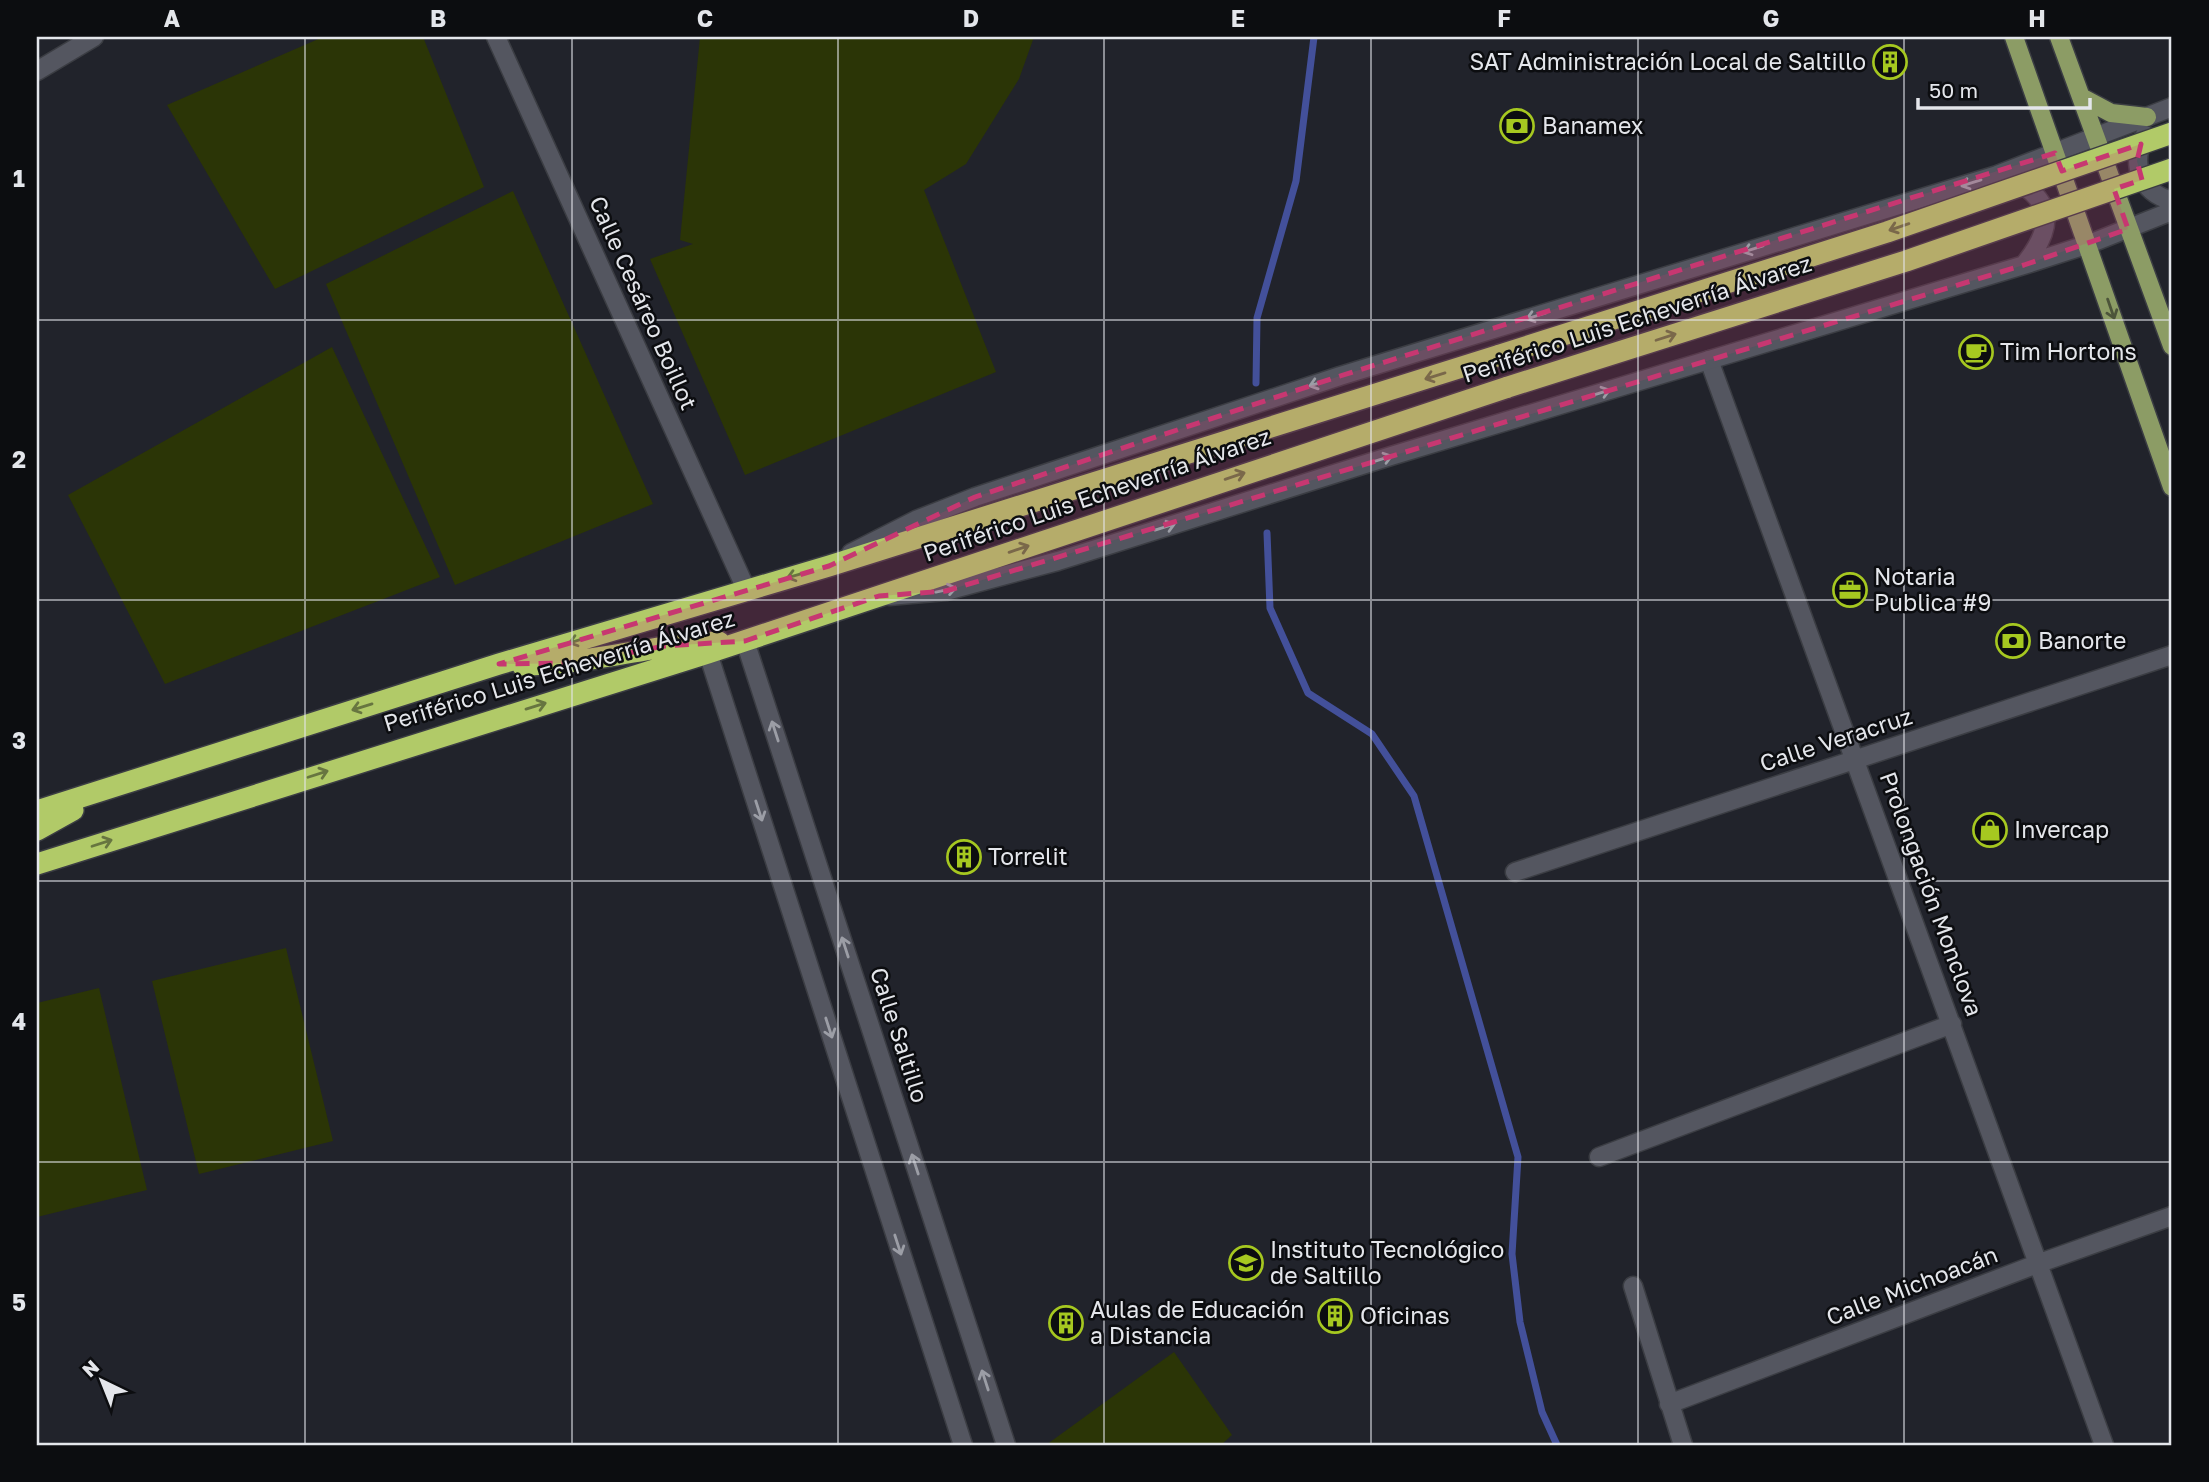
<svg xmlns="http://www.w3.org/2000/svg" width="2209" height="1482" font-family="'Golos Text',sans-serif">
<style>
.green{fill:#2b3506}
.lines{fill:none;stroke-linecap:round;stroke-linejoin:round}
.stream{stroke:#43509a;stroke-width:7}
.street-casing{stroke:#3b3d43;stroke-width:21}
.secondary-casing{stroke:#3b3d43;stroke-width:21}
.primary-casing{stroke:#3b3d43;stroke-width:21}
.highway-casing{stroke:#3b3d43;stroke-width:24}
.street{stroke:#545660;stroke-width:18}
.secondary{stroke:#545660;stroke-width:18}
.primary{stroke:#8c9c65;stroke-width:18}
.highway{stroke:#b1ca68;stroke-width:21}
.highway-bridge-casing{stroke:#3b3d43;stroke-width:24;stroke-linecap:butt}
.highway-bridge{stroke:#b1ca68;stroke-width:21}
.oneway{stroke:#9c9ea6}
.oneway2{stroke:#677540}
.oneway3{stroke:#4c543a}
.marked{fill:#c73771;fill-opacity:0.2;stroke:#c73771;stroke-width:5;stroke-dasharray:14 9;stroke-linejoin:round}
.grid{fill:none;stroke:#e4e6eb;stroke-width:2;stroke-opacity:0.55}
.labels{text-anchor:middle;stroke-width:5;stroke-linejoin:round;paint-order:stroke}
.poi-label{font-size:23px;fill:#e4e6eb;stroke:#0c0d10;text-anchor:start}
.street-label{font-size:23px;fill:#e4e6eb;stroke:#0c0d10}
.neatline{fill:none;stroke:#e4e6eb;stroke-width:2.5}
.grid-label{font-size:23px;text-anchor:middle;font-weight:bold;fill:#e4e6eb}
</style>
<rect width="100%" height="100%" fill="#21232b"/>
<path class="green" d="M323,37H423L484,187L275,289L167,105Z
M700,37H1034L1019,79L966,164L924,190L996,372L745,475L650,259L693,244L680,240Z
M513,191L653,504L455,585L326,284Z
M332,347L440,577L165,684L68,495Z
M286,948L333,1141L199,1174L152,981Z
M99,988L147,1190L37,1217V1003Z
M1174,1352L1232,1435L1221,1445H1046Z"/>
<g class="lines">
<path class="stream" d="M1256,383L1257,318L1296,181L1314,37
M1267,533L1270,608L1308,693L1372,734L1414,796L1518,1157L1512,1254L1520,1322L1542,1412L1557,1445"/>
<g class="street-casing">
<path id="street" d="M496,37L746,589
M37,71L94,37
M1709,360L2104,1445
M745,641L1006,1445
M708,653L963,1445
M1515,872L2172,655
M1599,1157L1952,1024
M1633,1286L1683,1445
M1669,1404L2037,1264L2172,1216"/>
</g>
<g class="secondary-casing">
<path id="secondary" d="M2145,135C2130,164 2140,192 2172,201
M2015,181C2058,203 2050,233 2024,265
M851,553L916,520L975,497L1340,376L1997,175L2172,107
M889,596L946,591L1058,561L1391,456L2024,265L2089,244L2172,211"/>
</g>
<g class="primary-casing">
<path id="primary" d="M2014,37L2172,487
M2059,37L2172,346
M2081,97L2111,113L2147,117"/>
</g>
<g class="highway-casing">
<path id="highway" d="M522,665C590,665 651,644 719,642
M37,811L499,664L829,566L1500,355
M37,830L73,810
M37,864L708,653L1508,387"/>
</g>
<use href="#street" class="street"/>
<use href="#secondary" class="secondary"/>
<use href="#primary" class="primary"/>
<use href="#highway" class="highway"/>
<g class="highway-bridge-casing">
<path id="highway-bridge" d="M1500,355L1887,232L2172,133
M1508,387L1906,261L2172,169"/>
</g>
<use href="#highway-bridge" class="highway-bridge"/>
</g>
<defs><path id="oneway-shaft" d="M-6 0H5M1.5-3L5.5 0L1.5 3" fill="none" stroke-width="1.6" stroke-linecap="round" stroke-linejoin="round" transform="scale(1.75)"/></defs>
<g class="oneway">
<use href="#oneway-shaft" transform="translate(1971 183) rotate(163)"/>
<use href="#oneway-shaft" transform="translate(1753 249) rotate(163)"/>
<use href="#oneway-shaft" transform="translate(1536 316) rotate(163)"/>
<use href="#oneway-shaft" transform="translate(1319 383) rotate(162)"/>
<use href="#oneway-shaft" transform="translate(1600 393) rotate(-17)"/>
<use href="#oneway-shaft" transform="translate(1382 459) rotate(-17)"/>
<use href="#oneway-shaft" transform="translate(1165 527) rotate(-17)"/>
<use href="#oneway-shaft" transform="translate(946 590) rotate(-12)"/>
<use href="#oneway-shaft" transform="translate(775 731) rotate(-108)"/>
<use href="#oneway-shaft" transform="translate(759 811) rotate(72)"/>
<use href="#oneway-shaft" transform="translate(845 947) rotate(-108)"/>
<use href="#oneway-shaft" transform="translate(829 1028) rotate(72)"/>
<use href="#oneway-shaft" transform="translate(915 1164) rotate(-108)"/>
<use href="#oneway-shaft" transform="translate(898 1245) rotate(72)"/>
<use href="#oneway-shaft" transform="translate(985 1380) rotate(-108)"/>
</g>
<g class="oneway2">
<use href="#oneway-shaft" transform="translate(1899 227) rotate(161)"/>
<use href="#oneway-shaft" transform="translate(1666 337) rotate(-18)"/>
<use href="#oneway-shaft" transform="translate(1435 376) rotate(163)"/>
<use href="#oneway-shaft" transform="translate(1235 476) rotate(-19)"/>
<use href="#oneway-shaft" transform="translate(1019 549) rotate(-19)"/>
<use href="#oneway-shaft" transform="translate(797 575) rotate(164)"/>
<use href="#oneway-shaft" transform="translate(579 640) rotate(163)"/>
<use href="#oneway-shaft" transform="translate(536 706) rotate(-17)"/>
<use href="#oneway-shaft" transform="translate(362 707) rotate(163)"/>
<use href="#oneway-shaft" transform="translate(318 774) rotate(-18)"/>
<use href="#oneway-shaft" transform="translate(102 843) rotate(-18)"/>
</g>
<use class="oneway3" href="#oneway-shaft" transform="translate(2111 309) rotate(71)"/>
<path class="marked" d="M2141,144L2137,161L2142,180L2114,189L2128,229L2024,265L946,591L879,596L745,641L664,646L579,663L499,664L829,566L975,497L1340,376L2055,153L2062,171Z"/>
<path class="grid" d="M305,37V1445M572,37V1445M838,37V1445M1104,37V1445M1371,37V1445M1638,37V1445M1904,37V1445M37,320H2172M37,600H2172M37,881H2172M37,1162H2172"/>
<defs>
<g id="building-ring" transform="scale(1.75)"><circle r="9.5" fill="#0c0d10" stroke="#a6c820" stroke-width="1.5"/><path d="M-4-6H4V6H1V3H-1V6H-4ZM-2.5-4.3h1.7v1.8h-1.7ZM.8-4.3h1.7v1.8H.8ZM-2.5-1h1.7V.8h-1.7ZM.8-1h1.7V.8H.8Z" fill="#a6c820"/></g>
<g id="bank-ring" transform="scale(1.75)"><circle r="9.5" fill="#0c0d10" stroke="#a6c820" stroke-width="1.5"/><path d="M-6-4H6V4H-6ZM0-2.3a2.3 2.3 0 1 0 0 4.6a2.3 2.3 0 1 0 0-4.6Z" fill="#a6c820"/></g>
<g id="cafe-ring" transform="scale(1.75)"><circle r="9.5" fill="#0c0d10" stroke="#a6c820" stroke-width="1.5"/><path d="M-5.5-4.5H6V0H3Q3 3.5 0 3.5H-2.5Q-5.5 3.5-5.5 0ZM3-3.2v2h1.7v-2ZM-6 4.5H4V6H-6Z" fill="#a6c820"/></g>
<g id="office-ring" transform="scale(1.75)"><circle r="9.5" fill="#0c0d10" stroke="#a6c820" stroke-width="1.5"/><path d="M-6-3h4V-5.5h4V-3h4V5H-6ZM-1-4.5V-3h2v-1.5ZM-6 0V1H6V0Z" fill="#a6c820"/></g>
<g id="shop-ring" transform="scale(1.75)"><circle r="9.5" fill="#0c0d10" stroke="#a6c820" stroke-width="1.5"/><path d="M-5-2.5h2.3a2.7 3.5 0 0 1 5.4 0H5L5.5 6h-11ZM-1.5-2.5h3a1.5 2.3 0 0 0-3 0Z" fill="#a6c820"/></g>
<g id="university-ring" transform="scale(1.75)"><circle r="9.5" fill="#0c0d10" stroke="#a6c820" stroke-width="1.5"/><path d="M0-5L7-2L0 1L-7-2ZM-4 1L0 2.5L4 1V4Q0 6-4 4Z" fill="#a6c820"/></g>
</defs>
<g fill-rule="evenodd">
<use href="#building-ring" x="1890" y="62"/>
<use href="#bank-ring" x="1517" y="126"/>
<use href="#cafe-ring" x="1976" y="352"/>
<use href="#office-ring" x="1850" y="590"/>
<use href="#bank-ring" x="2013" y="641"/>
<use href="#shop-ring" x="1990" y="830"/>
<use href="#building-ring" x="964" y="857"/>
<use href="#university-ring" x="1246" y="1263"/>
<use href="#building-ring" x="1335" y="1316"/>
<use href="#building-ring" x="1066" y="1323"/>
</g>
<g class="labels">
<g class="poi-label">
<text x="1866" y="70" text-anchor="end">SAT Administración Local de Saltillo</text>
<text x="1542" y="134">Banamex</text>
<text x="2000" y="360">Tim Hortons</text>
<text x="1874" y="585">Notaria<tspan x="1874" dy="26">Publica #9</tspan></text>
<text x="2038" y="649">Banorte</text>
<text x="2014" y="838">Invercap</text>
<text x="988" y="865">Torrelit</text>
<text x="1270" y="1258">Instituto Tecnológico<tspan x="1270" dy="26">de Saltillo</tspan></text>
<text x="1090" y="1318">Aulas de Educación<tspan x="1090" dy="26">a Distancia</tspan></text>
<text x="1360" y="1324">Oficinas</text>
</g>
<g class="street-label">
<text transform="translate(643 303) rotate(66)" y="8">Calle Cesáreo Boillot</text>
<text transform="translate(1637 319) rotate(-18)" y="8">Periférico Luis Echeverría Álvarez</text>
<text transform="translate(1097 495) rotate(-19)" y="8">Periférico Luis Echeverría Álvarez</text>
<text transform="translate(559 671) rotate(-17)" y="8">Periférico Luis Echeverría Álvarez</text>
<text transform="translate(1836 740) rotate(-18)" y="8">Calle Veracruz</text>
<text transform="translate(1931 894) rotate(70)" y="8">Prolongación Monclova</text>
<text transform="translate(899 1035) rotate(72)" y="8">Calle Saltillo</text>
<text transform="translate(1912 1286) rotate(-21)" y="8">Calle Michoacán</text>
</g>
</g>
<rect width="2209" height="1482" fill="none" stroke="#0c0d10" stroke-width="77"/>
<g transform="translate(102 1381) rotate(317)" stroke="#0c0d10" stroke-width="5" paint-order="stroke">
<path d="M0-5L12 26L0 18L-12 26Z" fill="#e4e6eb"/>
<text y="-10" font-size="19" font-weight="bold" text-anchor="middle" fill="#e4e6eb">N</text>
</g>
<path d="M1918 98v10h172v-10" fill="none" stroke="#e4e6eb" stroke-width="3.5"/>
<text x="1929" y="98" font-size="21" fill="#e4e6eb" stroke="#0c0d10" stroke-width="5" paint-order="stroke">50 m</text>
<rect x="38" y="38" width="2132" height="1406" class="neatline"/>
<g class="grid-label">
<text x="172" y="27">A</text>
<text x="438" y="27">B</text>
<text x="705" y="27">C</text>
<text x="971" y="27">D</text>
<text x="1238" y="27">E</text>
<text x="1504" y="27">F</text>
<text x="1771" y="27">G</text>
<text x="2037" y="27">H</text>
<text x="19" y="187">1</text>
<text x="19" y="468">2</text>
<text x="19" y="749">3</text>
<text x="19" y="1030">4</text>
<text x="19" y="1311">5</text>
</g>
</svg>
